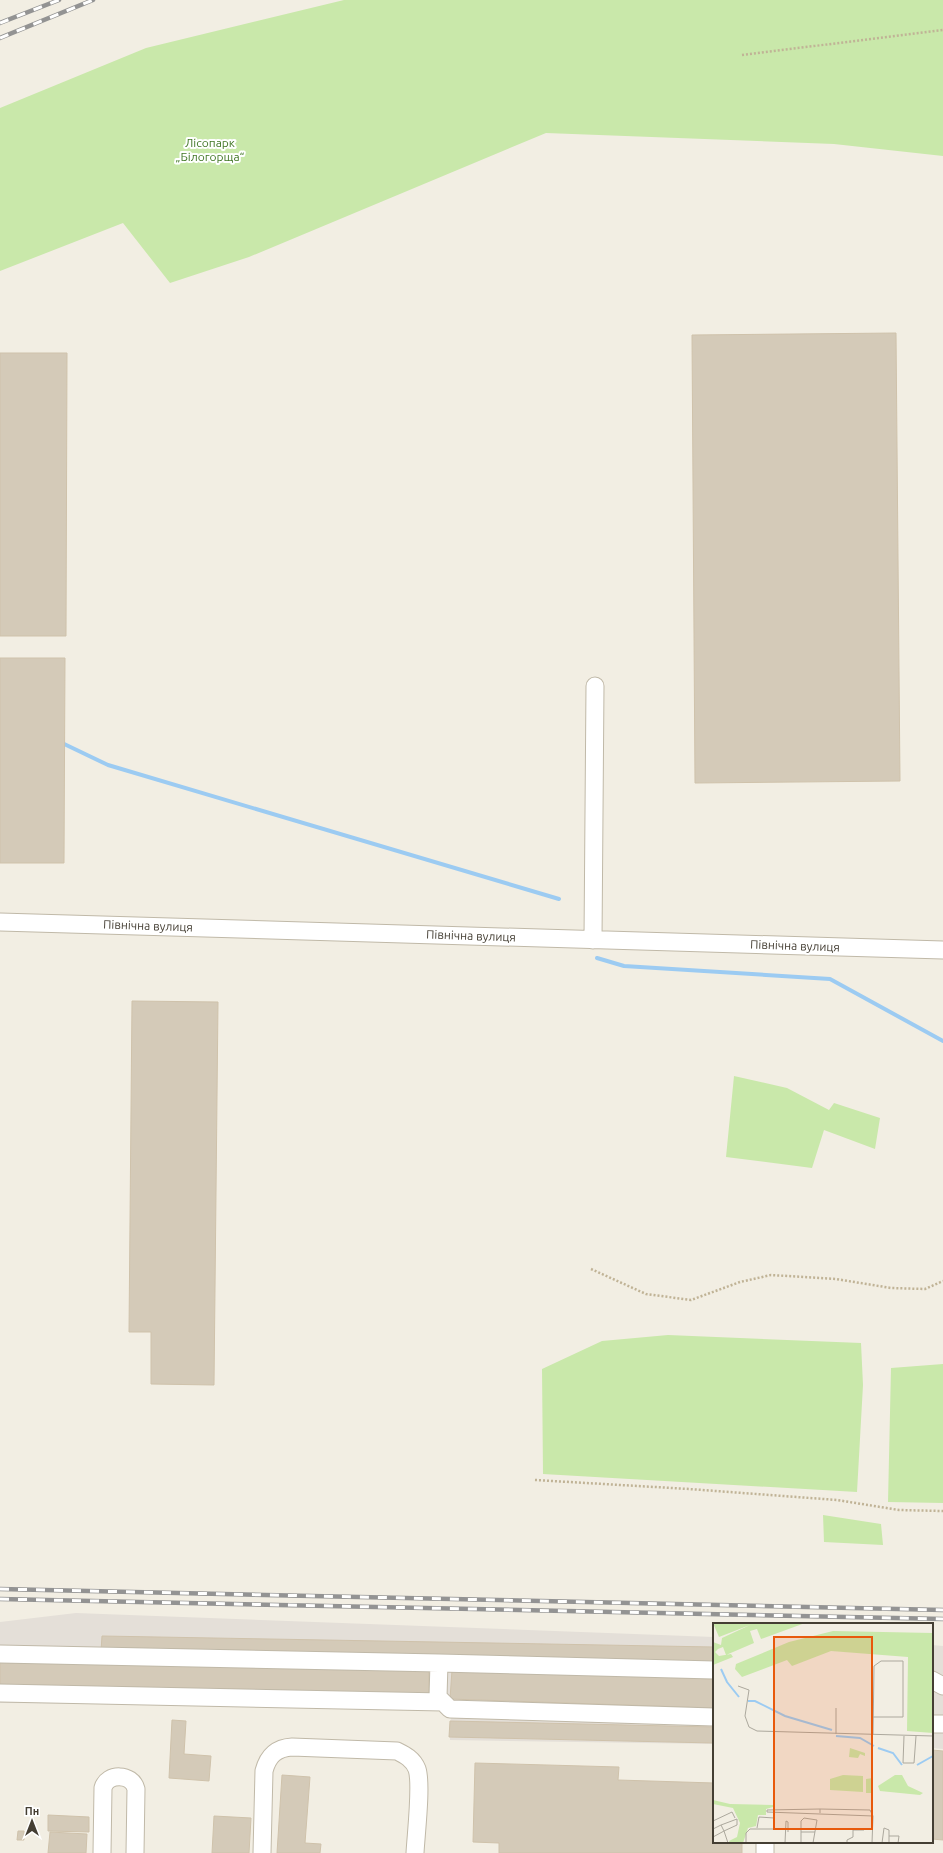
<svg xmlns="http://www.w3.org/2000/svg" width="943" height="1853" font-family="Ubuntu,sans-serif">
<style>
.industrial{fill:#e4dfd8}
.green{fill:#c9e8aa}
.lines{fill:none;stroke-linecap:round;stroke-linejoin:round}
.stream{stroke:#9ccbf2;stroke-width:4}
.building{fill:#d4cab8;stroke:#cfc2ab}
.minor-casing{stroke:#c0b9a8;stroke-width:19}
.path{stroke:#c0b396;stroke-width:2.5;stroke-dasharray:2 2;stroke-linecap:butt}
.minor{stroke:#fff;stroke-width:17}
.rail-casing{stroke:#939393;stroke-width:4.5}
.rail{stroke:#fff;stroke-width:3;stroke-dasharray:9;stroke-linecap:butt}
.labels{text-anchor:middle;stroke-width:4;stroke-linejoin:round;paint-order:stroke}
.park-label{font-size:12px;fill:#407625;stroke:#fff}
.street-label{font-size:12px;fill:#443e33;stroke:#fff}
.inset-river{fill:none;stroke:#9ccbf2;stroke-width:2}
.inset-road{fill:none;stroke:#aca89d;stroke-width:1}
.view{fill:#e8590c;fill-opacity:0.15;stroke:#e8590c;stroke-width:2}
.inset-edge{fill:none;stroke:#443e33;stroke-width:2}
</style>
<rect width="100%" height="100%" fill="#f2eee3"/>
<path class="industrial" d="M76,1613L714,1637V1744L450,1740L451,1713L440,1706L0,1703V1622Z
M932,1645L943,1646V1749L932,1748Z"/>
<path class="green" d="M344,0H943V156L834,144L546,133L249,257L170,283L123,223L0,271V108L146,48Z
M734,1076L787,1088L829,1110L834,1103L880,1118L875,1149L824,1130L812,1168L726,1157Z
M668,1335L861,1343L863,1385L857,1492L543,1474L542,1369L602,1341Z
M943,1364V1503L888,1502L891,1368Z
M823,1515L881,1524L883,1545L824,1542Z"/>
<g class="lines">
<path class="stream" d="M60,742L108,765L559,899
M597,958L624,966L830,979L943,1041"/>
</g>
<path class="building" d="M896,333L900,781L695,783L692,335Z
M0,353H67L66,636H0Z
M0,658H65L64,863H0Z
M132,1001L218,1002L214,1385L151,1384V1332H129Z
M102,1636L714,1647V1662L101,1651Z
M0,1662L429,1671V1698L0,1690Z
M452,1670L714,1679V1708L450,1699Z
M172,1720L186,1721L184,1754L211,1756L209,1781L169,1778Z
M450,1721L714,1727V1743L449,1737Z
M932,1750L943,1751V1840L932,1839Z
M475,1763L619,1767L618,1780L714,1783V1842H742V1853H499V1843L473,1842Z
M282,1775L310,1777L305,1843L321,1844L320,1853H277Z
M48,1815L89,1817V1832L48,1831Z
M214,1816L251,1818L249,1853H212Z
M18,1831H24V1840H17Z
M50,1832L87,1834L86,1853H48Z"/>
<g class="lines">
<g class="minor-casing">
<path id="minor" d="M0,922L943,950
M593,940L595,686
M0,1654L439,1663L438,1697L450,1709L714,1717
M439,1663L714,1670
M932,1680L943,1686
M0,1693L443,1702
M932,1724H943
M102,1853L103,1788C107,1773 132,1773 136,1789L135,1853
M262,1853L264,1771C268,1756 276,1748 292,1747L397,1751C405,1755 413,1759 417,1769C422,1784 416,1834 415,1853
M765,1853V1842"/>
</g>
<path class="path" d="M742,55L943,30
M591,1269L646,1294L691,1300L740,1282L771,1275L836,1279L891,1288L925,1289L943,1281
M535,1480L689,1489L837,1500L899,1510L943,1511"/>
<use href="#minor" class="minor"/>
<g class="rail-casing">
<path id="rail" d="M0,23L59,0
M0,38L93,0
M0,1589L943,1610
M0,1599L943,1619"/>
</g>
<use href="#rail" class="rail"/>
</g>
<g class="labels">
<g class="park-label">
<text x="210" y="147">Лісопарк<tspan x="210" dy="14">„Білогорща“</tspan></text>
</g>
<g class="street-label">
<text transform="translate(148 926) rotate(2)" y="4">Північна вулиця</text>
<text transform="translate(471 936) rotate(2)" y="4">Північна вулиця</text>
<text transform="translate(795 946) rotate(2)" y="4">Північна вулиця</text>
</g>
</g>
<g transform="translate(713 1623)">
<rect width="220" height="220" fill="#f2eee3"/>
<path d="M0,0L41,1L92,0L48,16L44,6L37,8L41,20L13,32L10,24L5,26L2,29L6,33L18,31L20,34L0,42V19L8,22L9,15L37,2L6,14ZM120,8L220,10V110L194,108L195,34L118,28L79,43L74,37L29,54L22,46L23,41L76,19ZM137,125L152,130V133L147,131L145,135L136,134ZM130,152L150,153V169L117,167V156ZM182,152H189L195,163L210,170L207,172L167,168L165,163ZM160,155V170H153V156ZM0,177L17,181L60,182V184L53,186V192H45L43,203L35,205L30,220H17L16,218L24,214L27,200L20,185L0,181Z" fill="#c9e8aa"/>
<path class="inset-river" d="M8,46L14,59L26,74M35,78H42L72,93L119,107M123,113L147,115L161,123M165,125L180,130L189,142M204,142L220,133"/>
<path class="inset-road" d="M25,63L36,67L32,93L36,104L44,108L220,113M123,111V85M160,112L161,43L168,38H190V94H160M191,113L190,140H201L203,113M107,186L157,187L160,193M107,190V186L54,187V189L160,193L159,220M0,198L19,189L22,195M8,202L24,196V202L11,208L15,220M44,205L46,194L61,195V203M0,206L8,202L11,208L0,214M88,209H102M176,213H186L185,220M33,220V210L37,206H60M72,220L73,198L75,199V209M88,220V198L91,195L104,197L100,220M134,220V217L140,214V207H151M169,220L171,205L176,207V220"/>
<path class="view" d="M61,14H159V206H61Z"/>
<rect width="220" height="220" class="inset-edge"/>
</g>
<g transform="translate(32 1821)" stroke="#ffffff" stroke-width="3" paint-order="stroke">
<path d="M0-3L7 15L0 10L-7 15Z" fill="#443e33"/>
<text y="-6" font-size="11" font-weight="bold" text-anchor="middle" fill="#443e33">Пн</text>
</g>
</svg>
